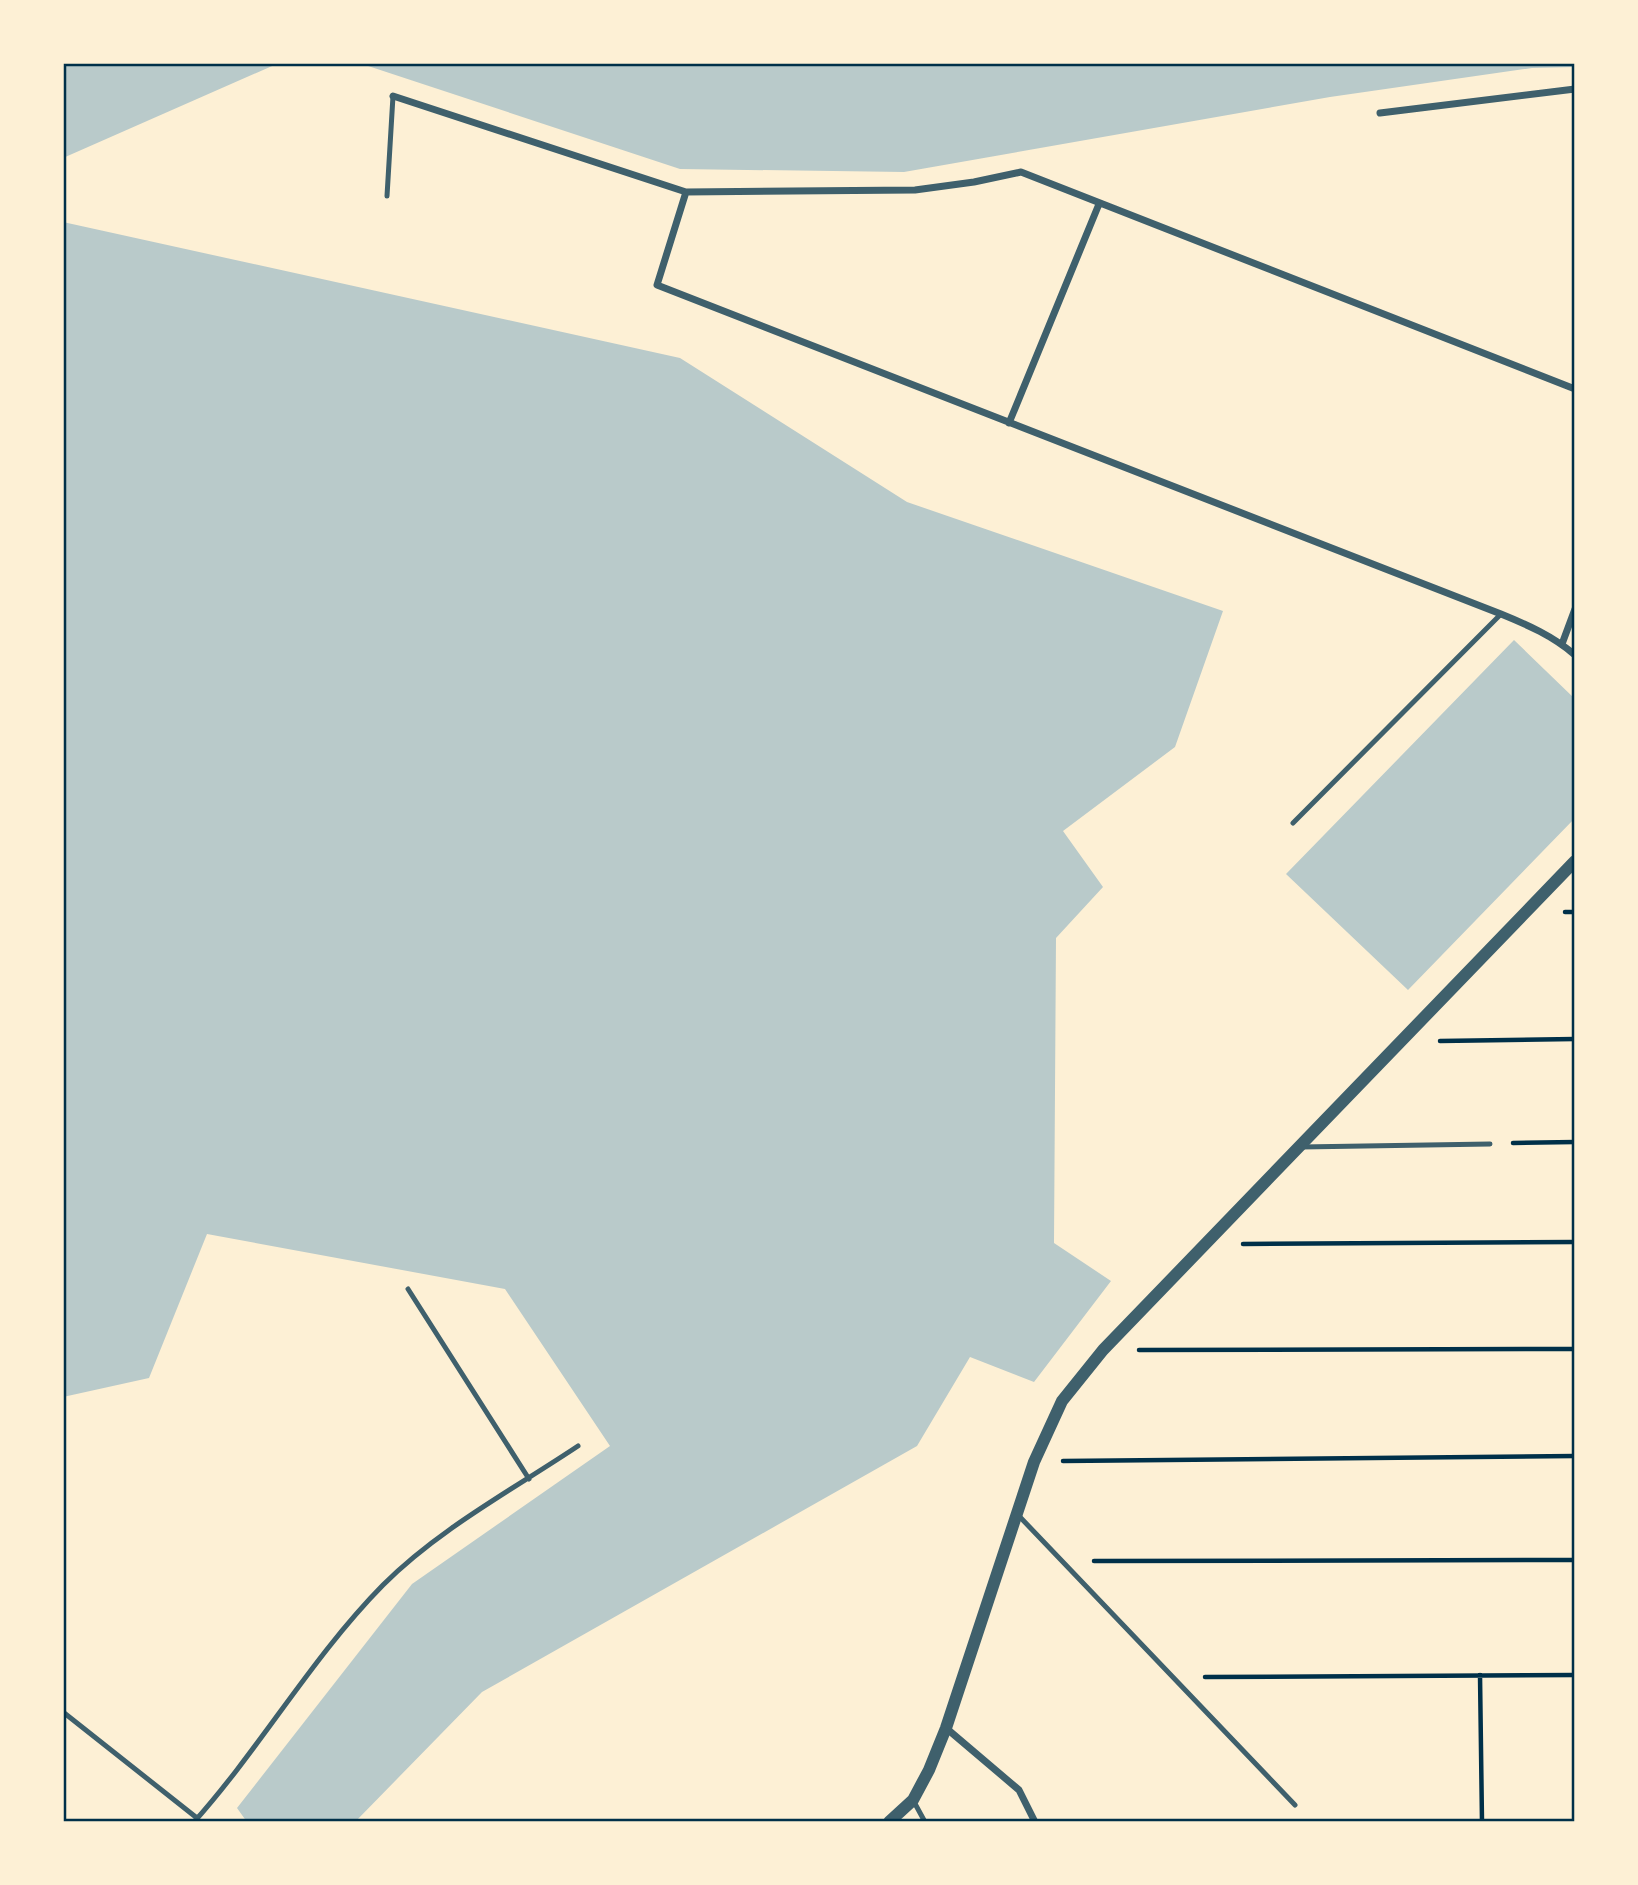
<svg xmlns="http://www.w3.org/2000/svg" width="1638" height="1885" font-family="Bitter,serif">
<style>
.green{fill:#b9caca}
.lines{fill:none;stroke-linecap:round;stroke-linejoin:round}
.path{stroke:#003049;stroke-width:4.5}
.service{stroke:#3f606c;stroke-width:5}
.minor{stroke:#3f606c;stroke-width:7}
.tertiary{stroke:#3f606c;stroke-width:12}
.neatline{fill:none;stroke:#003049;stroke-width:2.5}
</style>
<rect width="100%" height="100%" fill="#fdf0d5"/>
<path class="green" d="M63,63H279L63,158Z
M359,63H1575V67L1532,68L1330,97L904,172L680,169Z
M63,222L680,358L907,502L1223,611L1175,747L1063,831L1103,887L1056,938L1054,1243L1111,1281L1034,1382L970,1357L917,1446L482,1692L355,1822H247L237,1808L412,1584L610,1446L505,1289L207,1234L149,1378L63,1397Z
M1514,640L1575,699V818L1408,990L1286,874Z"/>
<g class="lines">
<path class="path" d="M1565,912H1575
M1440,1041L1575,1039
M1513,1143L1575,1142
M1243,1244L1575,1242
M1139,1350L1575,1349
M1063,1461L1575,1456
M1094,1561L1575,1560
M1480,1675L1482,1822
M1205,1677L1575,1675"/>
<path class="service" d="M387,196L393,96
M1293,823L1501,614
M1301,1147L1490,1144
M408,1289L529,1479
M1019,1516L1295,1805
M63,1712L197,1818
M913,1800L925,1822
M194,1822C261,1747 312,1657 383,1585C439,1529 512,1490 578,1446"/>
<path class="minor" d="M393,96L686,192L915,190L974,182L1021,172L1575,389
M1380,113L1575,89
M686,192L657,285L1501,614C1528,625 1553,636 1575,655
M1009,423L1099,204
M1562,644L1575,609
M946,1728L1019,1790L1035,1822"/>
<path class="tertiary" d="M889,1822L913,1800L929,1770L946,1728L1034,1462L1062,1401L1103,1350L1575,861"/>
</g>
<rect width="1638" height="1885" fill="none" stroke="#fdf0d5" stroke-width="130"/>
<rect x="65" y="65" width="1508" height="1755" class="neatline"/>
</svg>
